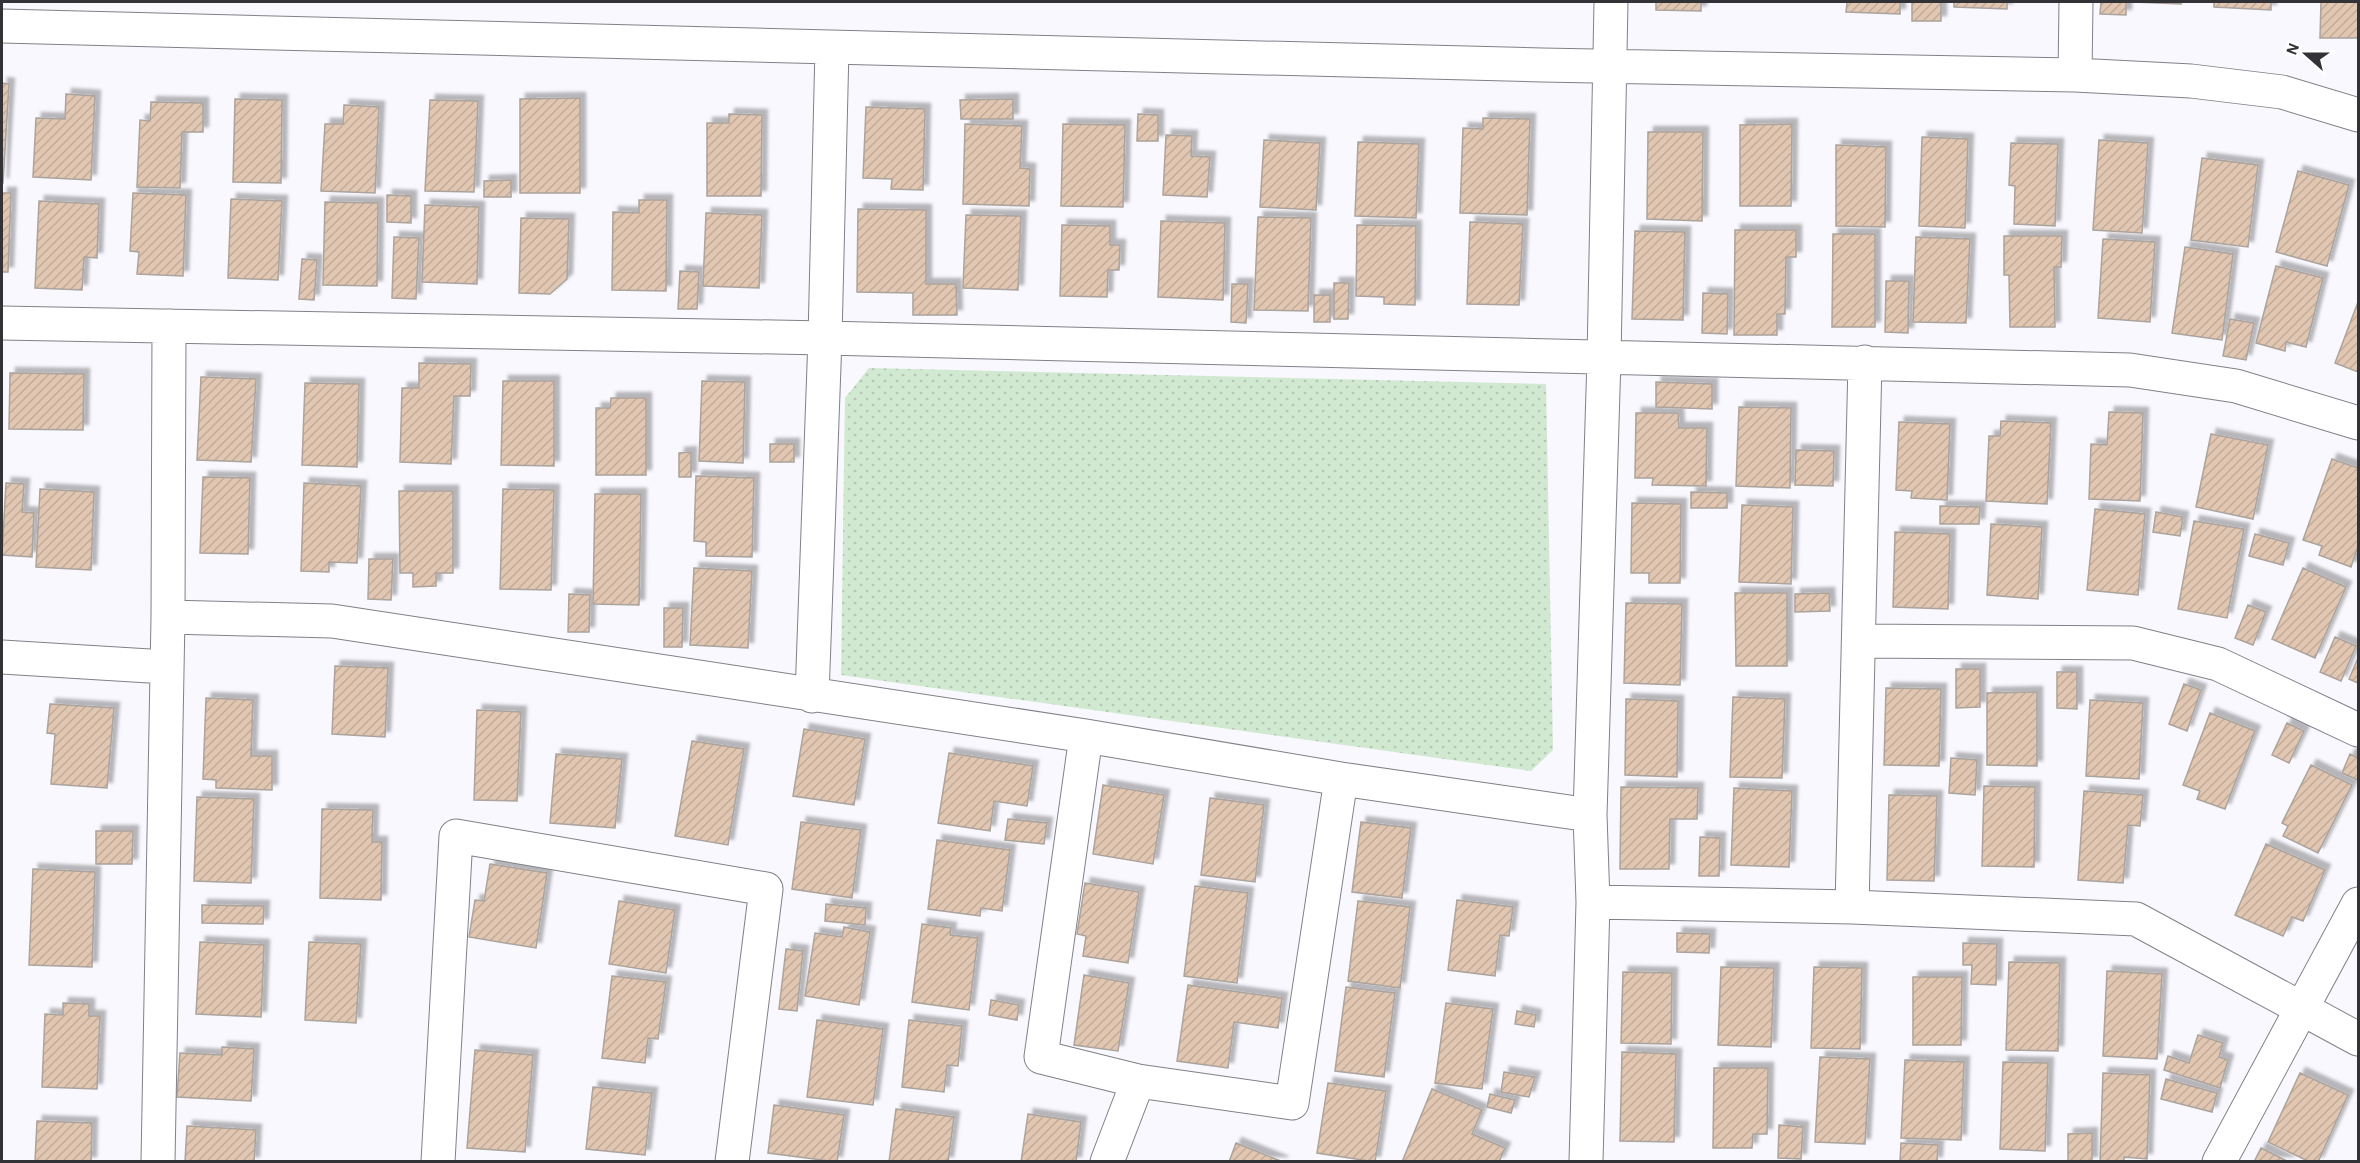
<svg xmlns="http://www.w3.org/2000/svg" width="2360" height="1163" font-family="'Alegreya Sans',sans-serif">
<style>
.park{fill:url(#park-dots)}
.building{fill:url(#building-hatch);stroke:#aba39d;stroke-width:1.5;filter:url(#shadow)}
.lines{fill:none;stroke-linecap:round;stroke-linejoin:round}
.minor-casing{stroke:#808088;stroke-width:35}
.minor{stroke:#fff;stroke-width:33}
</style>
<defs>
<pattern id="park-dots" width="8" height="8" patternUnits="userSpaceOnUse" patternTransform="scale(1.5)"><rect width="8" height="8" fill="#d1e8d1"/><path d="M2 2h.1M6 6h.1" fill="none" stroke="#b4c7b4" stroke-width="1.8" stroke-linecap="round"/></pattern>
<pattern id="building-hatch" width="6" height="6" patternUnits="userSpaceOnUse" patternTransform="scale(1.5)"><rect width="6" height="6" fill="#e1c7b1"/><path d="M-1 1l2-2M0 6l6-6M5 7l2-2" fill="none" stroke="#c2ab99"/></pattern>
<filter id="shadow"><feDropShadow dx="5.5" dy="-5.5" stdDeviation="1.5" flood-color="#0004"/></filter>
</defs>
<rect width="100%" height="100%" fill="#f8f8fe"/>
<path class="park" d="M869,368L1546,384L1553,750L1531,771L841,675L845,398Z"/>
<path class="building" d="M1656,2H1701V11L1656,10Z
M1847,2H1900V14L1846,12Z
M1912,2H1941V21H1912Z
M1954,2H2007V9L1954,7Z
M2101,2H2126V15L2100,14Z
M2133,2H2182L2181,4Z
M2214,2H2271V10L2214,7Z
M2321,2H2358V38H2320Z
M2,83L9,84L3,183H2Z
M66,94L95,96L91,180L33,177L36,118L65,119Z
M580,98V193H520V99Z
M235,99L282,100L281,183L233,182Z
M1013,99V119H961L960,100Z
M430,100L478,101L474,192L425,191Z
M151,102L203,103V132H182L180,188L137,187L140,120L150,121Z
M344,105L379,107L375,193L321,191L325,124H343Z
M866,107L925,109L923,190L891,189L892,179L863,178Z
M729,114L762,115L761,196H707V123H729Z
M1138,114L1158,115V141H1137Z
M1483,118L1530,119L1527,215L1460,213L1463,128L1483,129Z
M965,124L1022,126L1020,168L1030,169L1029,206L963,204Z
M1063,124L1125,125L1123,207L1061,206Z
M1792,124L1791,206H1740V125Z
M1648,132H1703L1702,221L1647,219Z
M1166,135L1192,136L1191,156L1210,157L1207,197L1163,195Z
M1922,137L1968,139L1965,228L1919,226Z
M1264,140L1320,143L1316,210L1260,207Z
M2099,140L2148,143L2142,233L2093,230Z
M1358,142L1419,144L1416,218L1355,216Z
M2011,143L2058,144L2055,226L2014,224L2015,186L2009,185Z
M1836,145L1886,147L1885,227L1836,226Z
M2202,158L2258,165L2248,247L2191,240Z
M2298,171L2349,185L2327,266L2276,252Z
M511,180V197H484V181Z
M2,193H11L8,272H2Z
M133,193L186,195L183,276L137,274L139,252L130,251Z
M387,195L411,196V223L387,222Z
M231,199L282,201L278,280L228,278Z
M639,200H667L666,291L612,290L613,212L639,213Z
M39,201L99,204L97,258L84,257L82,290L35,288Z
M325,202L378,203L377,286L323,285Z
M425,205L479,207L477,284L422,282Z
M858,209L926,210V284H956L957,315H913V293L857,292Z
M706,213L762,215L759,288L703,286Z
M966,215L1021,216L1018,290L963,288Z
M1258,217L1311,218L1308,311L1254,310Z
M521,218L569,219L567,279L550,294L519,293Z
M1161,221L1225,223L1223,300L1158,297Z
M1470,222L1523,224L1519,305L1467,304Z
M1062,225L1110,226V245H1120L1119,270H1108L1107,297L1060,296Z
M1357,225L1416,226L1415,305L1384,304V297L1356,296Z
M1735,230H1796V257H1786L1785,314H1777V335H1734Z
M1635,231L1685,232L1683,320L1632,319Z
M1833,234H1875V327H1832Z
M2004,236H2062L2061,267H2054L2055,327H2010L2009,275H2004Z
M394,237L419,238L416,299L392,298Z
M1916,237L1970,239L1966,323L1913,322Z
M2103,239L2155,242L2150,322L2098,318Z
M2185,247L2233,254L2222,340L2172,333Z
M302,259L317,260L314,300L299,299Z
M2276,266L2323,278L2306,347L2286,342L2285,351L2256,343Z
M680,271L699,272L697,309H678Z
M1886,281H1909L1908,333L1885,332Z
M1334,283H1349L1348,319H1334Z
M1232,284H1248L1246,323L1231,322Z
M1703,293L1728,294L1727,334L1702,333Z
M1314,295H1330V322H1314Z
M2358,302V372L2335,363Z
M2230,319L2254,323L2246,360L2223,356Z
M419,363L471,364L470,396H454L451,464L400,462L402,388H419Z
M10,373L84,374L83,430L9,429Z
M201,377L256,379L251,462L197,460Z
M503,381H554V466L501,465Z
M702,381L745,382L743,463L699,461Z
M1656,382L1712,384V409L1656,407Z
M305,383L359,384L357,467L302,465Z
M611,398H646V475H596V408H610Z
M1739,407L1791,408L1790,488L1736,486Z
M2109,412L2143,413L2140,501L2089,499L2091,444L2107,445Z
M1636,413H1678L1679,428H1707L1706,486L1652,485L1653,478H1635Z
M2001,421L2051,423L2047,504L1986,501L1989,436H2000Z
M1899,422L1950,424L1947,500L1911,498L1912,491L1896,490Z
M2211,434L2268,445L2253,519L2196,507Z
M770,444H794V462H770Z
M1796,450L1834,451L1833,486L1795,485Z
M691,452V477H679V453Z
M2332,459L2358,468V546L2351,567L2319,555L2322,546L2303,540Z
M696,476L754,478L752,557L706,556V542L694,541Z
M203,477L250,478L248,554L200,553Z
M6,483L24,484L22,512L34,513L32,557L2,555Z
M304,483L361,486L357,563L329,562V572L301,571Z
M40,489L94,492L91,570L36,567Z
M503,489L554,490L551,590L500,589Z
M399,491H453V573H436V586L413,587V573H400Z
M1691,492L1727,493V508H1691Z
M595,494H641L639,605L593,604Z
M1632,503L1681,504L1680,583H1649V573H1631Z
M1742,505L1793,507L1791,584L1739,582Z
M1940,506L1980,507L1979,524H1940Z
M2095,509L2145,514L2138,595L2087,590Z
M2156,512L2183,517L2180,536L2153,532Z
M2194,521L2244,529L2227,618L2178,609Z
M1991,524L2042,527L2038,599L1987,595Z
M1895,532L1950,534L1948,609L1893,607Z
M2255,534L2289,543L2283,565L2249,556Z
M369,559H393L391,600L368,599Z
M694,568L752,571L748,648L690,645Z
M2303,568L2346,587L2315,658L2272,639Z
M1735,593H1787V666H1736Z
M1829,593L1830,611L1795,612V594Z
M569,594L590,595L589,632H568Z
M1626,603L1682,604L1680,685L1624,683Z
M2248,605L2266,612L2253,645L2235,638Z
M664,608H683L682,647H664Z
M2335,637L2356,646L2341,681L2320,672Z
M2358,658V683L2349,679Z
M335,666L388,668L385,737L332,734Z
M1956,669H1980V707L1956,708Z
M2057,672H2077V709L2057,708Z
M2184,684L2201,690L2187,731L2169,724Z
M1886,688L1941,689L1939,766L1884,765Z
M2037,692V766L1987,765V693Z
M1733,697L1785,699L1782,778L1730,777Z
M206,698L253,700L251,756H272V790L216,788V780L203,779Z
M1626,699L1678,701L1677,777L1625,775Z
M2090,700L2143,703L2139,779L2086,776Z
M50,704L114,708L107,788L51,784L55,734L47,733Z
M477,710L521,712L517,801L474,800Z
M2210,713L2255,731L2225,809L2197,799L2200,791L2183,785Z
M2287,723L2304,731L2289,763L2272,755Z
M804,729L865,739L854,805L793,796Z
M692,741L744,749L728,845L675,836Z
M949,753L1033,766L1027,806L994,801L990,831L938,823Z
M556,754L622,759L615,828L550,823Z
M2350,754L2358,758V780L2342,773Z
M1951,758L1977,760L1975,795L1949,793Z
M2311,765L2352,785L2318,853L2283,836L2288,826L2282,823Z
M1103,785L1164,795L1153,864L1093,854Z
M1984,786L2035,787L2034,867L1982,866Z
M1621,787L1698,788L1697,819H1670L1669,869H1620Z
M1734,788L1792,791L1789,867L1731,865Z
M2084,791L2143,795L2140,826L2128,825L2123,883L2078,880Z
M1889,795L1937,796L1934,881L1887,880Z
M197,797L254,799L251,883L194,881Z
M1210,798L1264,805L1255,882L1201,875Z
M322,809L373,810L372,842H382L381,900L320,898Z
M1008,819L1047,823L1044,844L1005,840Z
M801,822L861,830L852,898L792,889Z
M1361,822L1411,828L1402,898L1352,892Z
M96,831H133L132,864H96Z
M1700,837L1720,838L1719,876H1699Z
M937,840L1010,850L1002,911L981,908L980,916L928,909Z
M2266,844L2325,870L2303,921L2292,917L2283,936L2235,915Z
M490,864L547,873L536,948L469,937L475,900L484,901Z
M33,869L95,872L92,967L29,965Z
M1085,883L1139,892L1128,963L1083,956L1086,936L1077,934Z
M1195,886L1248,893L1237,983L1184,976Z
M1457,900L1513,907L1509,936L1500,935L1495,976L1448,970Z
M619,901L675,910L666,973L609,964Z
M1358,901L1410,907L1400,988L1348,981Z
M826,904L866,908L865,925L825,921Z
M202,905L264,906L263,924L202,923Z
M922,924L951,928L950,935L978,938L969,1010L912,1002Z
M844,927L870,932L859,1005L805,996L815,933L842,937Z
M1677,933L1710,934L1709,953L1677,952Z
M200,942L264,945L261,1017L196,1014Z
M309,942L361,944L356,1023L305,1020Z
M1963,943L1997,944L1996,985L1971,984L1972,965H1963Z
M786,949L803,951L797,1011L779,1009Z
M2009,962L2060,963L2058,1051L2006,1050Z
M1721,967L1774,968L1771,1047L1718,1045Z
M1814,967L1862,968L1860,1049L1811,1048Z
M2107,971L2162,974L2157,1059L2103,1056Z
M1623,972L1672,973L1671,1044L1621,1043Z
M1084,975L1129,983L1118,1051L1074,1045Z
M612,976L666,982L658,1039L648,1038L645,1063L602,1058Z
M1913,977H1962L1961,1045H1913Z
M1188,985L1282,998L1278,1028L1234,1022L1228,1068L1177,1061Z
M1346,987L1395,993L1384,1077L1335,1071Z
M991,1000L1019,1005L1017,1020L989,1015Z
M63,1003L89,1004V1016H100L97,1089L42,1087L45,1014L63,1015Z
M1446,1003L1493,1009L1482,1089L1435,1083Z
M1517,1011L1536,1015L1534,1027L1515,1024Z
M817,1020L883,1029L873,1105L807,1097Z
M909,1020L962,1026L958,1066L947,1065L944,1092L902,1087Z
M2198,1035L2223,1043L2219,1057L2228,1060L2220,1088L2164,1070L2168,1056L2189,1063Z
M222,1047L254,1049L251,1101L177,1097L180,1053L222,1055Z
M475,1050L533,1055L525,1152L467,1148Z
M1622,1052L1676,1054L1674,1142L1620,1141Z
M1820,1057L1870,1059L1865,1144L1815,1142Z
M1905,1060L1964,1062L1961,1140L1901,1138Z
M2003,1062L2048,1063L2045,1151L2000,1149Z
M1714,1068H1768L1767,1134H1753L1752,1148H1713Z
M1504,1072L1535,1077L1529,1097L1501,1092Z
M2103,1073L2150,1075L2147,1159L2124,1157V1162H2100Z
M2300,1073L2348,1095L2318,1162H2310L2268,1142Z
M2166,1079L2217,1093L2212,1112L2161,1099Z
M1328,1083L1386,1091L1375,1162L1317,1153Z
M593,1087L652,1093L645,1155L586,1149Z
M1432,1089L1482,1110L1472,1134L1505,1148L1499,1162H1402Z
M1490,1094L1515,1100L1511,1113L1487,1107Z
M774,1105L844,1115L837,1162L768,1153Z
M896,1109L954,1117L948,1162H889Z
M1028,1114L1081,1122L1076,1162H1021Z
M37,1121L92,1123L91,1162H35Z
M1779,1125L1803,1127L1801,1159L1778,1158Z
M187,1126L256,1130L254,1162H185Z
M2092,1133V1162H2068V1134Z
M1236,1143L1283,1162H1229Z
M1901,1143L1938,1145L1937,1162H1900Z
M2261,1148L2289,1162H2254Z"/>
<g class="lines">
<g class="minor-casing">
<path id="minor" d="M2,26L1542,65L2075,75L2191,81L2282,92L2358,115
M2075,75L2076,2
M2,323L825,338L2130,370L2236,386L2358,423
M168,617L332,621L1086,736L1341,779L1590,815
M1859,641L2133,643L2218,664L2358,730
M2,657L166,667
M812,696L825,338L832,48
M1086,736L1041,1057L1138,1081L1292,1103L1341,779
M1593,902L1852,907L2136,919L2358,1039
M1852,907L1865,362
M158,1162L168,617L169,326
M438,1162L456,836L766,889L732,1162
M1107,1162L1138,1081
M1586,1162L1593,902L1590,815L1604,358L1611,2
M2219,1162L2358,904"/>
</g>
<use href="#minor" class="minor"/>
</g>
<rect width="2360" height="1163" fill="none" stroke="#333337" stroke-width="6"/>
<g transform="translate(2306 54) rotate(291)" stroke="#ffffff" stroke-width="4.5" paint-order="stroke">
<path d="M0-4.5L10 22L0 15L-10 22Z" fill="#333337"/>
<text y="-9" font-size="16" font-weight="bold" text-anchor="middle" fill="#333337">N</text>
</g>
</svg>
